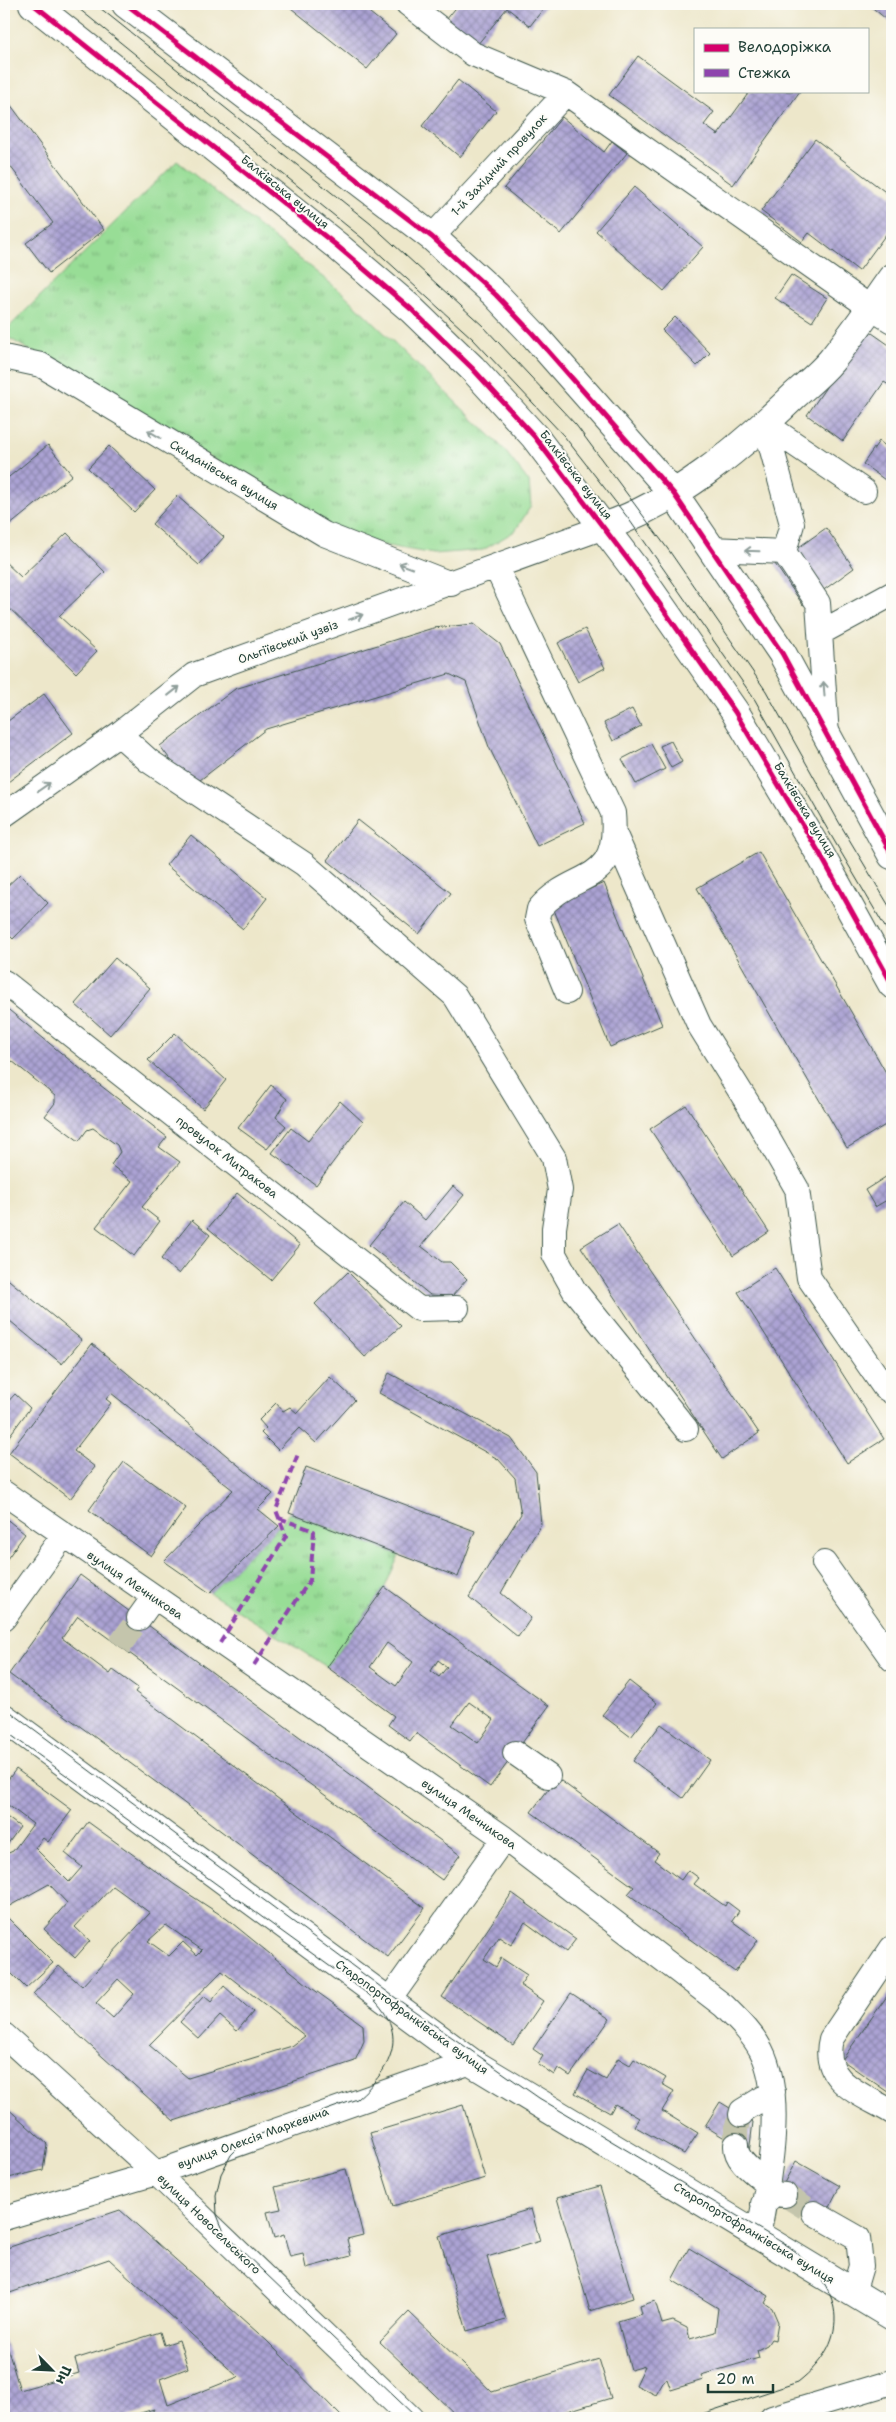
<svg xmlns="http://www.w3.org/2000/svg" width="896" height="2422" font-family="'Shantell Sans',sans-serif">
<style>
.grass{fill:url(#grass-tufts);stroke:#5c8d65}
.building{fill:url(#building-cross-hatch);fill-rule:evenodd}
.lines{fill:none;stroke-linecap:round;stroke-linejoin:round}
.minor-tunnel{stroke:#c4c5ac;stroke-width:24;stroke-dasharray:24 12;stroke-linecap:butt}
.minor-casing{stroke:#3e564a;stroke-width:26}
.major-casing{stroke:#3e564a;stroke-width:30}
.minor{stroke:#fff;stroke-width:24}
.major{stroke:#fff;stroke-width:28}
.tram{stroke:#1f3d34;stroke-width:1}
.quiet{stroke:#8e44ad;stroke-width:4;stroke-dasharray:8 4;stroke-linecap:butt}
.cycleway-casing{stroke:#fdfcf7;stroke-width:8}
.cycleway{stroke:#d6006c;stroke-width:5}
.oneway{stroke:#8f9e9a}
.labels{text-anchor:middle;stroke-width:4;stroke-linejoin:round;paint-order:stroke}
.street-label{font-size:12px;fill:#1f3d34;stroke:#fdfcf7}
</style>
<defs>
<pattern id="grass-tufts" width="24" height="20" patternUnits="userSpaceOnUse" patternTransform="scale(1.25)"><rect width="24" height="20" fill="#98dd96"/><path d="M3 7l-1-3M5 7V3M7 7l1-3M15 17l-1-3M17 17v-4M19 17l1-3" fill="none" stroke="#7bb47b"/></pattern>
<pattern id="building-cross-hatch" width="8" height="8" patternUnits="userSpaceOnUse" patternTransform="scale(1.25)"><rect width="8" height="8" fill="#aca3d4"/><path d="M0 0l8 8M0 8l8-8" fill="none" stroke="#8b86ad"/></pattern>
</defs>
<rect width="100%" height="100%" fill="#fdfcf7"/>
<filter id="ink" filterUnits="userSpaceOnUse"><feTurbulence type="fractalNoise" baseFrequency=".02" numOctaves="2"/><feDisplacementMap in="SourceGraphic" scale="10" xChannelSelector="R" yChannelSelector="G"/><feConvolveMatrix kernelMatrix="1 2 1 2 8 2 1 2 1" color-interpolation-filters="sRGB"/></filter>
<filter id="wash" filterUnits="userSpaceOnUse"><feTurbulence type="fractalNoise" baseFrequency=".0096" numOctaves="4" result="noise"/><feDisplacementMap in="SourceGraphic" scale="20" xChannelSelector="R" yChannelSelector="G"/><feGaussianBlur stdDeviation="1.12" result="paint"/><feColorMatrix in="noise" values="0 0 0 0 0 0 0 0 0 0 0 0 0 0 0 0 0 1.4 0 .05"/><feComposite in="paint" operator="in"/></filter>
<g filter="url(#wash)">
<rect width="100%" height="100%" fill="#ede7ca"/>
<path class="grass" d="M177,161L345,295L502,447L529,482L531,506L515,531L483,550L434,554L382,545L328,527L4,335V332Z
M289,1513L399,1555L385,1587L327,1667L210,1593L279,1526Z"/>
<g id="blocks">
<path class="building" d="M286,4H359L396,34L367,69Z
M459,4H547L530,26L507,8L477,45L446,20Z
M868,4H892V24Z
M638,56L714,112L704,125L718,135L750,91H800L733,185L609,95Z
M458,80L496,111L460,157L422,126Z
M4,96L104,230L49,273L26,243L53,223L4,158Z
M562,117L604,152L612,141L627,153L561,234L504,188Z
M815,139L892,197V226L859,271L809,233L802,242L761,211Z
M634,187L703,247L664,291L596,231Z
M791,275L827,298L812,322L775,298Z
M675,317L710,353L697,366L662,330Z
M872,333L892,347V387L884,382L843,441L807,415L861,336Z
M879,441L892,451V485L863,464Z
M48,445L72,475L4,530V481Z
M109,446L155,490L134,512L88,468Z
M177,496L224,537L199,565L152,524Z
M826,528L854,568L803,605L775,564Z
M67,533L105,572L59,616L97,651L76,673L4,603V561L21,577Z
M474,624L500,644L585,823L537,846L489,747L466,682L449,674L266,729L191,787L160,746L235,689L433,628Z
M585,629L605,668L578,682L558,643Z
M44,694L73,733L4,785V724Z
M632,709L641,726L613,741L604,723Z
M671,741L682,762L671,768L660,746Z
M651,744L665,769L636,784L622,759Z
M358,820L451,893L419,934L327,860Z
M191,835L267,898L243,929L166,865Z
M759,852L892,1083V1121L847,1148L697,888Z
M20,874L48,903L13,939L4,930V889Z
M604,883L662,1025L610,1047L552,905Z
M115,958L150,988L110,1035L75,1004Z
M4,1006L100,1085L167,1137L159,1147L180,1162L142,1207L160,1221L134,1256L96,1227L132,1181L111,1165L120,1152L117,1145L93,1128L87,1130L79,1141L45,1116L55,1103V1096L12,1061H4Z
M175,1033L226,1080L203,1109L148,1060Z
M271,1085L287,1099L276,1117L286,1126L267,1149L238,1128Z
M340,1101L363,1122L316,1185L272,1153L291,1128L308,1141Z
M686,1105L769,1232L733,1256L650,1129Z
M892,1173V1197L875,1207L865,1190Z
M453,1186L464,1195L421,1246L442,1262H450L467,1279L452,1296L430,1295L369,1245L404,1202L425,1220Z
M237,1193L300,1245L271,1280L208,1228Z
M192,1220L210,1235L179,1274L161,1259Z
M618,1224L759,1433L722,1459L581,1247Z
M775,1268L884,1439L847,1463L738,1292Z
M348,1272L401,1326L365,1357L315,1304Z
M4,1276L82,1340L62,1364L4,1316Z
M92,1344L273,1494L258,1509L279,1526L210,1593L164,1561L233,1490L111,1393L106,1399L111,1403L74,1451L95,1467L70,1499L9,1453Z
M389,1373L511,1438L536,1472L541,1524L501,1593L531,1618L518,1637L469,1597L521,1514L515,1478L498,1459L379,1393Z
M330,1377L355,1400L316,1443L299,1428L278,1450L261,1433L266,1428L259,1420L276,1403L283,1411L290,1407L297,1413Z
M15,1394L30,1408L4,1443V1406Z
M124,1462L186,1508L151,1556L89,1510Z
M306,1467L475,1531L458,1577L289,1513Z
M4,1517L25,1534L4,1563Z
M80,1575L460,1855L442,1880L78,1616L62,1638L110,1674L113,1670L138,1688L135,1692L425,1908L388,1957L172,1794L9,1674Z
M385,1587L549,1706L490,1787L416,1733L410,1741L388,1725L394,1716L327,1667ZM387,1643L413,1662L396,1686L370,1667ZM438,1660L447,1667L439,1677L431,1671ZM469,1702L494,1720L478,1743L452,1725Z
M629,1681L657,1703L631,1737L602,1715Z
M661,1724L710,1760L683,1798L633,1761Z
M16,1769L72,1810L48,1842L43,1838L35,1848L69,1882L82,1867L65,1853L88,1822L175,1885L227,1919L313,1989L363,2025L364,2041L355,2061L174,2121L33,1994L59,1966L82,1986L150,1913L113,1886L75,1927L90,1941L75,1958L44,1929L67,1903L49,1884L4,1909V1893L11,1890L4,1881V1855L13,1851L33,1824L4,1802V1785ZM166,1925L176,1932L202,1950L197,1955L183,1942L169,1956L148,1941ZM222,1971L305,2036L292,2046L188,2078L149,2045ZM118,1979L134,1994L113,2018L96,2003Z
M557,1778L659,1853L654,1860L681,1880L688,1870L699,1878L694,1884L725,1906L727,1902L739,1911L732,1921L758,1940L735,1972L628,1894L634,1887L531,1812Z
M4,1815L20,1827L4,1849Z
M512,1893L576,1939L566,1952L525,1922L511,1945L499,1937L484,1959L496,1967L501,1958L527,1975L520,1985L543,2001L513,2045L442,1997Z
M4,1914L53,1963L26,1988L4,1966Z
M224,1986L253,2012L237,2031L220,2016L199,2039L180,2022L204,1996L211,2002Z
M892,1989V2095L842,2060Z
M571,1993L610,2019L570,2076L558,2068L554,2075L538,2064L543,2056L533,2049Z
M618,2058L630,2065L634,2059L666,2078L662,2084L674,2091L662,2111L698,2133L684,2154L634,2126L639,2118L615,2104L610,2113L575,2093L588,2070L606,2080Z
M720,2102L753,2122L749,2153L705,2126Z
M4,2105L47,2144L43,2170L4,2179Z
M463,2105L485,2178L393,2206L370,2133Z
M796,2161L840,2186L827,2211L811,2219L781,2202L790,2186L784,2183Z
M346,2169L363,2235L347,2239L351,2256L306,2268L303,2254L290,2257L284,2235L274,2238L267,2212L281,2209L275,2187Z
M600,2186L633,2298L590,2311L557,2198Z
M531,2209L540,2241L487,2257L506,2320L467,2331L439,2236Z
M120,2210L267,2341L341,2416L338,2418H149L154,2409L124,2418H4V2337L20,2390L79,2373L75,2359L160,2332L164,2345L179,2340L188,2368L160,2379L168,2405L238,2377L109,2259L4,2295V2249Z
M689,2248L769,2296L765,2303L772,2308L778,2322L775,2340L771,2339L767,2345L757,2350L759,2358L701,2375L703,2380L671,2390L667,2379L664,2381L656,2395L636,2385L645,2366L631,2370L618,2321L642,2314L640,2306L655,2301L662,2324L673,2321L687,2328L690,2339L715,2332L718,2308L672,2280Z
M409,2312L492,2392L599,2359L611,2398L544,2418H459L380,2342Z"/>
</g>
</g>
<g filter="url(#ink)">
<use href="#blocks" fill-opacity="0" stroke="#3e564a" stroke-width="1"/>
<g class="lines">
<path class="minor-tunnel" d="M119,1646L139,1618
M736,2145V2128L741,2115
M785,2195L814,2213"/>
<g class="minor-casing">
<path id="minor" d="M408,4L473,54L566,93L871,308L892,321
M432,237L566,93
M4,357L41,365L324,534L451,584
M765,424L792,524L784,552
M765,424L864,491
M711,549L784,552L818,603L827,736
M496,567L613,813C620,888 574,868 539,909L537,919L567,992
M820,633L892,594
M119,734L149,761L304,864L455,996L554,1158L560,1190L554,1228V1254L574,1290L686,1429
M4,815L119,734L194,675L604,527
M615,835L699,1025L750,1107L797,1189L809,1278L884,1387L892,1392
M4,982L419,1309L457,1308
M4,1493L504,1838L724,2006C738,2020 752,2033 761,2050C786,2098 768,2184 758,2236
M824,1563L892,1659
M4,1618L63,1536
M139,1618L154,1597
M515,1753L548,1776
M892,1948L831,2039C820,2082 862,2094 892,2112
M389,2000L504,1838
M4,2035L156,2173L411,2418
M741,2115L742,2111L773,2092
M736,2145C735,2161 755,2173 766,2183
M763,2204L774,2194L785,2195
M814,2213L858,2238L861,2266L853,2293
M4,2218L156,2173L471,2062
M772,2418L892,2382"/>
</g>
<g class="major-casing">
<path id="major" d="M33,4L336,245L411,309L472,368L534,436L638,573L735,712L820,854L892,984
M126,4L432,237L496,295L533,334L674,494L782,653L892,855
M604,527C676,502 738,450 793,397C806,385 820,374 831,361C853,334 872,306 892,278
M4,1718L471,2062L892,2316"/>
</g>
<use href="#minor" class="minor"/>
<use href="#major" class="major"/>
<path class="tram" d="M73,4L362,238L473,339L564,436L628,518L755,700L829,832L892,939
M95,4L371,224L483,326L576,425L670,552L766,691L840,824L892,911
M4,1707L393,1996L539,2098L788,2246C843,2286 854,2338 798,2382L690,2418
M4,1730L368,1994C410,2031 394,2067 357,2099L247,2139L231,2155L221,2174L216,2195L217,2215L224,2232L243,2252L417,2418"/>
<path class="quiet" d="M220,1643L286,1536L276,1510L298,1454
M254,1665L310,1580L314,1531L279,1518"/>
<g class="cycleway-casing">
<path id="cycleway" d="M33,4L336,245L411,309L472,368L534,436L638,573L735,712L820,854L892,984
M126,4L432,237L496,295L533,334L674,494L782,653L892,855"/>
</g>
<use href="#cycleway" class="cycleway"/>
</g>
<defs><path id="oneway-shaft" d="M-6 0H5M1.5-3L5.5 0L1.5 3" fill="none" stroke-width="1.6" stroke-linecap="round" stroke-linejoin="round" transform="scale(1.25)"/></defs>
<g class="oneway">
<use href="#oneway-shaft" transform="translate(154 434) rotate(-149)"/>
<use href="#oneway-shaft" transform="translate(752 551) rotate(-178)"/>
<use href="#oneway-shaft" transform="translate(406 566) rotate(-159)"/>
<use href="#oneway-shaft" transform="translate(356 617) rotate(-20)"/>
<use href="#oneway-shaft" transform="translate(824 689) rotate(-94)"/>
<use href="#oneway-shaft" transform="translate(174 691) rotate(-38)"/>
<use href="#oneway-shaft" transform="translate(44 787) rotate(-35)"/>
</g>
</g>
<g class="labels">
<g class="street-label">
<text transform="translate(499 165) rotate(-47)" y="4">1-й Західний провулок</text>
<text transform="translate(285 192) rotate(39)" y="4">Балківська вулиця</text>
<text transform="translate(224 475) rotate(31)" y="4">Скиданівська вулиця</text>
<text transform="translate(576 475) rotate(52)" y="4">Балківська вулиця</text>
<text transform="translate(288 642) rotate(-20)" y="4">Ольгіївський узвіз</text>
<text transform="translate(805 810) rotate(59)" y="4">Балківська вулиця</text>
<text transform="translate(227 1157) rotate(38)" y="4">провулок Митракова</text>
<text transform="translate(135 1585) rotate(34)" y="4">вулиця Мечникова</text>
<text transform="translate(469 1814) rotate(35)" y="4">вулиця Мечникова</text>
<text transform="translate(412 2017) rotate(36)" y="4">Старопортофранківська вулиця</text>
<text transform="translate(253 2138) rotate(-20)" y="4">вулиця Олексія Маркевича</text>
<text transform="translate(209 2224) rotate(44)" y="4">вулиця Новосельського</text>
<text transform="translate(754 2233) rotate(31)" y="4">Старопортофранківська вулиця</text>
</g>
</g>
<rect width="896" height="2422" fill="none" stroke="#fdfcf7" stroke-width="20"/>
<rect x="694" y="28" width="175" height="65" fill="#fdfcf7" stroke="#a4b0a9"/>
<rect x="704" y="44" width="25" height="8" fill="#d6006c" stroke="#a4b0a9"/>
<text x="738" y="52" font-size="15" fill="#1f3d34">Велодоріжка</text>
<rect x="704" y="69" width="25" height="8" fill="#8e44ad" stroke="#a4b0a9"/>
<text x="738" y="78" font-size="15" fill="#1f3d34">Стежка</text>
<g transform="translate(52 2370) rotate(114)" stroke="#fdfcf7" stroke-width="4" paint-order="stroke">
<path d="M0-4L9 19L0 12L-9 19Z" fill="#1f3d34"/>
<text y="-8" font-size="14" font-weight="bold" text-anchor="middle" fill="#1f3d34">Пн</text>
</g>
<path d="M708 2384v8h65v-8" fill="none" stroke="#1f3d34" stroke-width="2.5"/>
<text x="716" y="2384" font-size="15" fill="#1f3d34" stroke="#fdfcf7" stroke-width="4" paint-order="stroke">20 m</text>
</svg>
